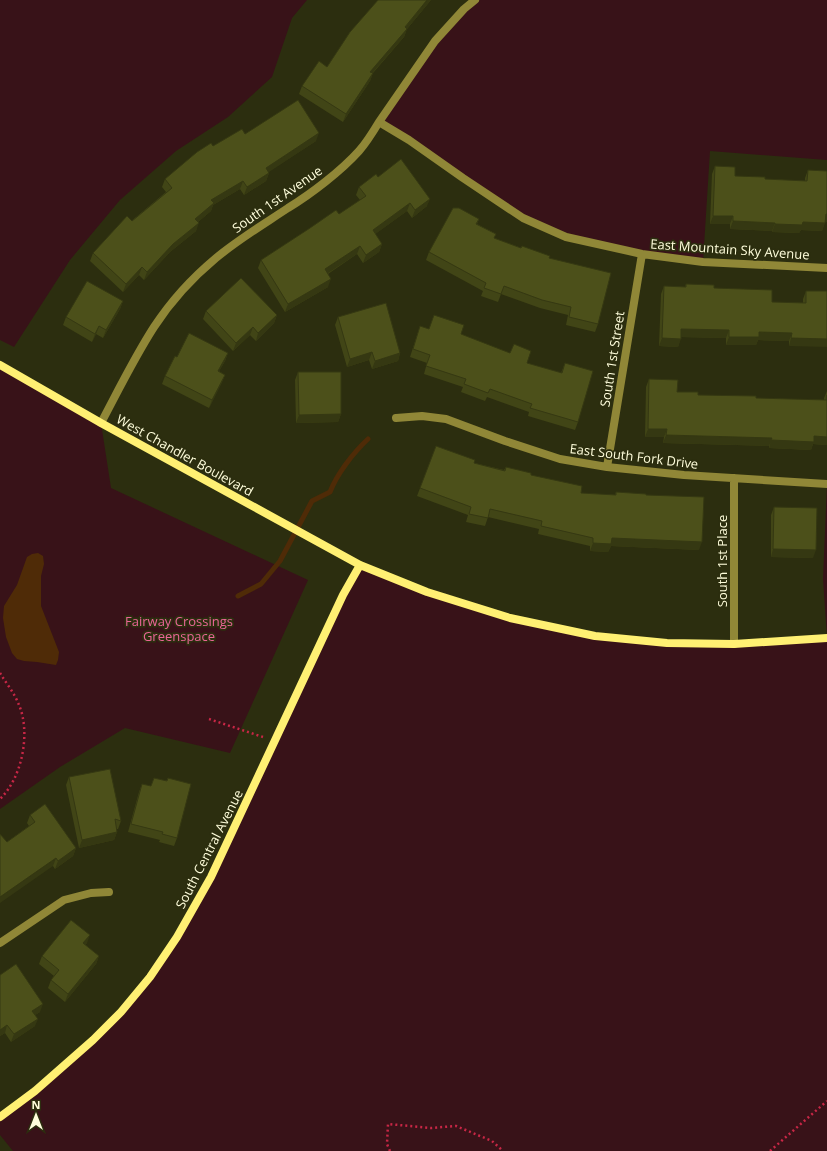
<svg xmlns="http://www.w3.org/2000/svg" width="827" height="1151" font-family="'Open Sans',sans-serif">
<style>
.green{fill:#381218}
.water{fill:#4f2b07}
.lines{fill:none;stroke-linecap:round;stroke-linejoin:round}
.stream{stroke:#4f2b07;stroke-width:5}
.path{stroke:#c82746;stroke-width:2.5;stroke-dasharray:2 3;stroke-linecap:butt}
.street{stroke:#908737;stroke-width:8}
.secondary{stroke:#fff073;stroke-width:8}
.wall{fill:#414516}
.shaded-wall{fill:#353812}
.building{fill:#4c501a;stroke:#353812}
.labels{text-anchor:middle;stroke-width:3.5;stroke-linejoin:round;paint-order:stroke}
.street-label{font-size:13px;fill:#fffedc;stroke:#2c2e0f}
.park-label{font-size:13px;fill:#eb6598;stroke:#2c2e0f}
</style>
<rect width="100%" height="100%" fill="#2c2e0f"/>
<path class="green" d="M0,0H307L292,18L272,77L228,117L176,151L120,200L70,260L14,347L0,340Z
M475,0H827V160L710,151L703,262L605,246L523,218L380,122L436,41Z
M0,365L101,423L111,488L308,580L230,753L125,728L60,767L0,809Z
M827,484V1151H13L0,1135V1117L93,1040L150,977L211,877L360,565L509,618L595,636L667,643L827,638L823,579Z"/>
<path class="water" d="M38,553L43,556L44,564L41,576V606L59,652L58,660L56,665L37,662L24,661L17,659L12,653L6,637L3,618L4,606L17,585L27,557L32,554Z"/>
<g class="lines">
<path class="stream" d="M238,596L261,584L280,561L312,501L330,492C337,474 353,453 368,439"/>
<path class="path" d="M0,673C6,683 15,694 19,705C31,733 22,778 0,799
M209,719L263,737
M390,1151L387,1144L388,1124L431,1128L456,1126L492,1141L503,1151
M770,1151L827,1101"/>
<path class="street" d="M379,122L409,140L463,178L523,218L566,237L642,254L703,262L827,268
M396,418L422,416L446,419L505,441L560,459L607,467L684,475L827,484
M101,423C118,391 134,358 154,327C171,301 192,278 216,258C239,239 264,224 288,208C311,194 341,171 359,151C367,142 373,132 379,122L435,41L464,9L475,0
M607,467L642,254
M734,644V478
M0,943L64,900L91,893L109,892"/>
<path class="secondary" d="M0,365L101,423L360,565L427,592L510,618L595,636L667,643L734,644L827,638
M0,1117L35,1091L93,1040L121,1012L150,977L177,937L211,877L343,595L360,565"/>
</g>
<path class="wall" d="M431,0L407,29L404,37L373,73L370,81L343,122L299,94L302,86L327,67Z
M316,141L268,172L269,173L266,181L244,195L240,189L213,205L211,211L198,222L196,231L170,252L144,280L139,275L123,292L90,261L93,253L166,192L162,187L165,179L213,146Z
M715,166L735,176L765,179L805,181V178L808,170L827,222H825L822,231L801,230L799,233L772,232V231L730,229V224H710L712,174Z
M378,177L427,206L412,218L407,211L375,234L382,244L379,252L363,263L357,254L328,274V287L285,312L258,268L261,260L309,229L310,228L339,214L360,200L356,195L359,187Z
M479,219L477,224L496,234L494,238L549,258L598,324L595,332L566,325L568,315L540,308L501,294L498,302L481,296L483,291L426,260L429,252Z
M686,284L714,288L772,302L803,303V299L806,291H827L789,346V341L758,340L756,345H726V338L681,337L678,347L659,346L661,294L664,286L685,287Z
M123,301L120,309L103,338L96,334L92,342L63,325L66,317Z
M206,311L277,315L274,323L256,341L250,335L233,351L203,319Z
M338,317L400,353L398,361L372,369L369,360L347,367L335,325Z
M420,326L429,329L461,334L527,363L561,373L565,363L578,422L575,430L528,416L529,412L487,397L485,401L461,392L463,387L424,374L427,363L410,357Z
M228,353L225,361L219,371L225,375L222,382L209,408L162,384L165,376L177,357Z
M298,372L341,414L338,422L296,423L295,380Z
M649,379L677,392L698,395L756,398L824,400V398L827,391V445L813,444L811,450L769,448V446L663,443L664,437H645L646,387Z
M436,446L474,463L504,470L506,467L531,475L581,493L615,495L616,492L646,495L699,550L611,546L608,552L590,551V546L538,534L539,529L488,517L485,526L466,522L468,515L417,496Z
M774,507L813,558L771,557V515Z
M69,777L121,821L118,829H116L117,832L114,840L79,848L66,785Z
M154,778L166,781L168,778L177,838L174,846L159,842L160,840L128,832L139,792L142,784L151,786Z
M30,815L76,848L73,856L55,869L53,866L7,842L29,826L27,823Z
M87,943L85,945L99,956L96,964L65,1002L48,988L51,980L54,976L39,964L42,956Z
M0,975L40,1012L35,1015V1026L11,1042L5,1033L0,1036Z"/>
<path class="shaded-wall" d="M427,0H431L407,29L404,37L367,79L370,72Z
M373,73L370,81L343,122L346,114Z
M319,133L316,141L263,176L266,168Z
M269,173L266,181L244,195L247,187Z
M243,181L240,189L213,205L211,211L192,227L195,219L211,200Z
M430,199L427,206L412,218L415,210Z
M410,203L407,211L370,238L373,230Z
M826,214H827V222H823Z
M713,216H733L730,224H710Z
M733,221L775,223L772,231L730,229Z
M803,222L825,223L822,231L801,230L799,233L772,232L775,224Z
M199,223L196,231L170,252L144,280L147,272L173,244Z
M382,244L379,252L363,263L366,255Z
M360,246L357,254L322,277L325,269Z
M142,267L139,275L123,292L126,284Z
M331,279L328,287L285,312L288,304Z
M123,301L120,309L103,338L106,330Z
M277,315L274,323L256,341L258,333Z
M99,326L96,334L92,342L95,334Z
M253,327L250,335L233,351L236,343Z
M681,329L729,330L726,338L678,337Z
M759,332L792,333L789,341L758,340L756,345H726L729,337Z
M662,338L681,339L678,347L659,346Z
M791,338L827,339V347L789,346Z
M372,352L369,360L347,367L350,359Z
M228,353L225,361L215,379L218,371Z
M400,353L398,361L372,369L375,361Z
M225,375L222,382L209,408L212,400Z
M341,414L338,422L296,423L299,415Z
M648,429H667L664,437H645Z
M666,435L772,438L769,446L663,443Z
M814,436L827,437V445L813,444L811,450L769,448L771,440Z
M612,538L702,542L699,550L611,546L608,552L590,551L593,543Z
M773,549L816,550L813,558L771,557Z
M117,832L114,840L79,848L82,840Z
M76,848L73,856L55,869L58,861Z
M56,858L53,866L0,903V897Z
M90,935L87,943L80,951L83,943Z
M99,956L96,964L65,1002L68,994Z
M43,1004L40,1012L29,1019L32,1011Z
M38,1019L35,1026L11,1042L14,1034Z
M7,1025L5,1033L0,1036V1030Z"/>
<path class="building" d="M378,0H427L405,27L407,29L370,72L373,73L346,114L302,86L319,61L327,67L350,32Z
M298,100L319,133L266,168L269,173L247,187L243,181L211,200L214,203L195,219L199,223L173,244L147,272L142,267L126,284L93,253L127,216L132,221L172,188L165,179L197,152L211,143L213,146L242,129L245,134Z
M401,159L430,199L415,210L410,203L373,230L382,244L366,255L360,246L325,269L331,279L288,304L261,260L310,228L336,210L339,214L366,196L359,187L376,174L378,177Z
M715,166L735,167V176L765,177V179L807,181L808,170L827,171V214H826L825,223L803,222L802,225L775,224V223L733,221V216H713Z
M453,208H459L479,219L476,224L496,234L494,238L521,248L522,246L550,256L549,258L611,273L598,324L569,317L571,307L542,300L504,286L501,294L484,288L486,283L429,252Z
M241,278L277,315L258,333L253,327L236,343L206,311Z
M87,281L123,301L106,330L99,326L95,334L66,317Z
M686,284L714,285V288L772,290V302L806,303V291H827V339L791,338L792,333L759,332V337H729V330L681,329V339L662,338L664,286L686,287Z
M386,303L400,353L375,361L372,352L350,359L338,317Z
M434,315L464,325L461,334L510,353L514,344L531,351L527,363L562,373L565,363L593,371L578,422L530,408L532,404L490,389L488,393L464,384L466,379L426,366L430,355L413,349L420,326L429,329Z
M189,333L228,353L218,371L225,375L212,400L165,376L175,356L177,357Z
M298,372H341V414L299,415Z
M649,379L678,380L677,392H698V395L756,396V398L827,400V395V437L814,436V442L771,440L772,438L666,435L667,429H648Z
M436,446L475,460L474,463L505,471L506,467L531,473V475L582,486L581,493L616,495V492L646,494V495L704,497L702,542L612,538L611,544L593,543V538L541,526L542,521L490,509L488,518L469,514L471,507L420,488Z
M774,507L817,508L816,550L773,549Z
M110,769L121,821L115,819L117,832L82,840L69,777Z
M154,778L167,781L168,778L191,784L177,838L162,834L163,832L131,824L142,784L151,786Z
M45,804L76,848L58,861L56,858L0,897V834L7,842L35,822L30,815Z
M71,920L90,935L83,943L99,956L68,994L51,980L59,970L42,956Z
M16,964L43,1004L32,1011L38,1019L14,1034L7,1025L0,1030V975Z"/>
<g class="labels">
<g class="street-label">
<text transform="translate(277 199) rotate(-35)" y="5">South 1st Avenue</text>
<text transform="translate(730 249) rotate(4)" y="5">East Mountain Sky Avenue</text>
<text transform="translate(612 359) rotate(-81)" y="5">South 1st Street</text>
<text transform="translate(185 455) rotate(29)" y="5">West Chandler Boulevard</text>
<text transform="translate(634 456) rotate(7)" y="5">East South Fork Drive</text>
<text transform="translate(722 561) rotate(-90)" y="5">South 1st Place</text>
<text transform="translate(209 849) rotate(-63)" y="5">South Central Avenue</text>
</g>
<g class="park-label">
<text x="179" y="626">Fairway Crossings<tspan x="179" dy="15">Greenspace</tspan></text>
</g>
</g>
<g transform="translate(36 1115)" stroke="#2c2e0f" stroke-width="3" paint-order="stroke">
<path d="M0-3L7 15L0 10L-7 15Z" fill="#fffedc"/>
<text y="-6" font-size="11" font-weight="bold" text-anchor="middle" fill="#fffedc">N</text>
</g>
</svg>
